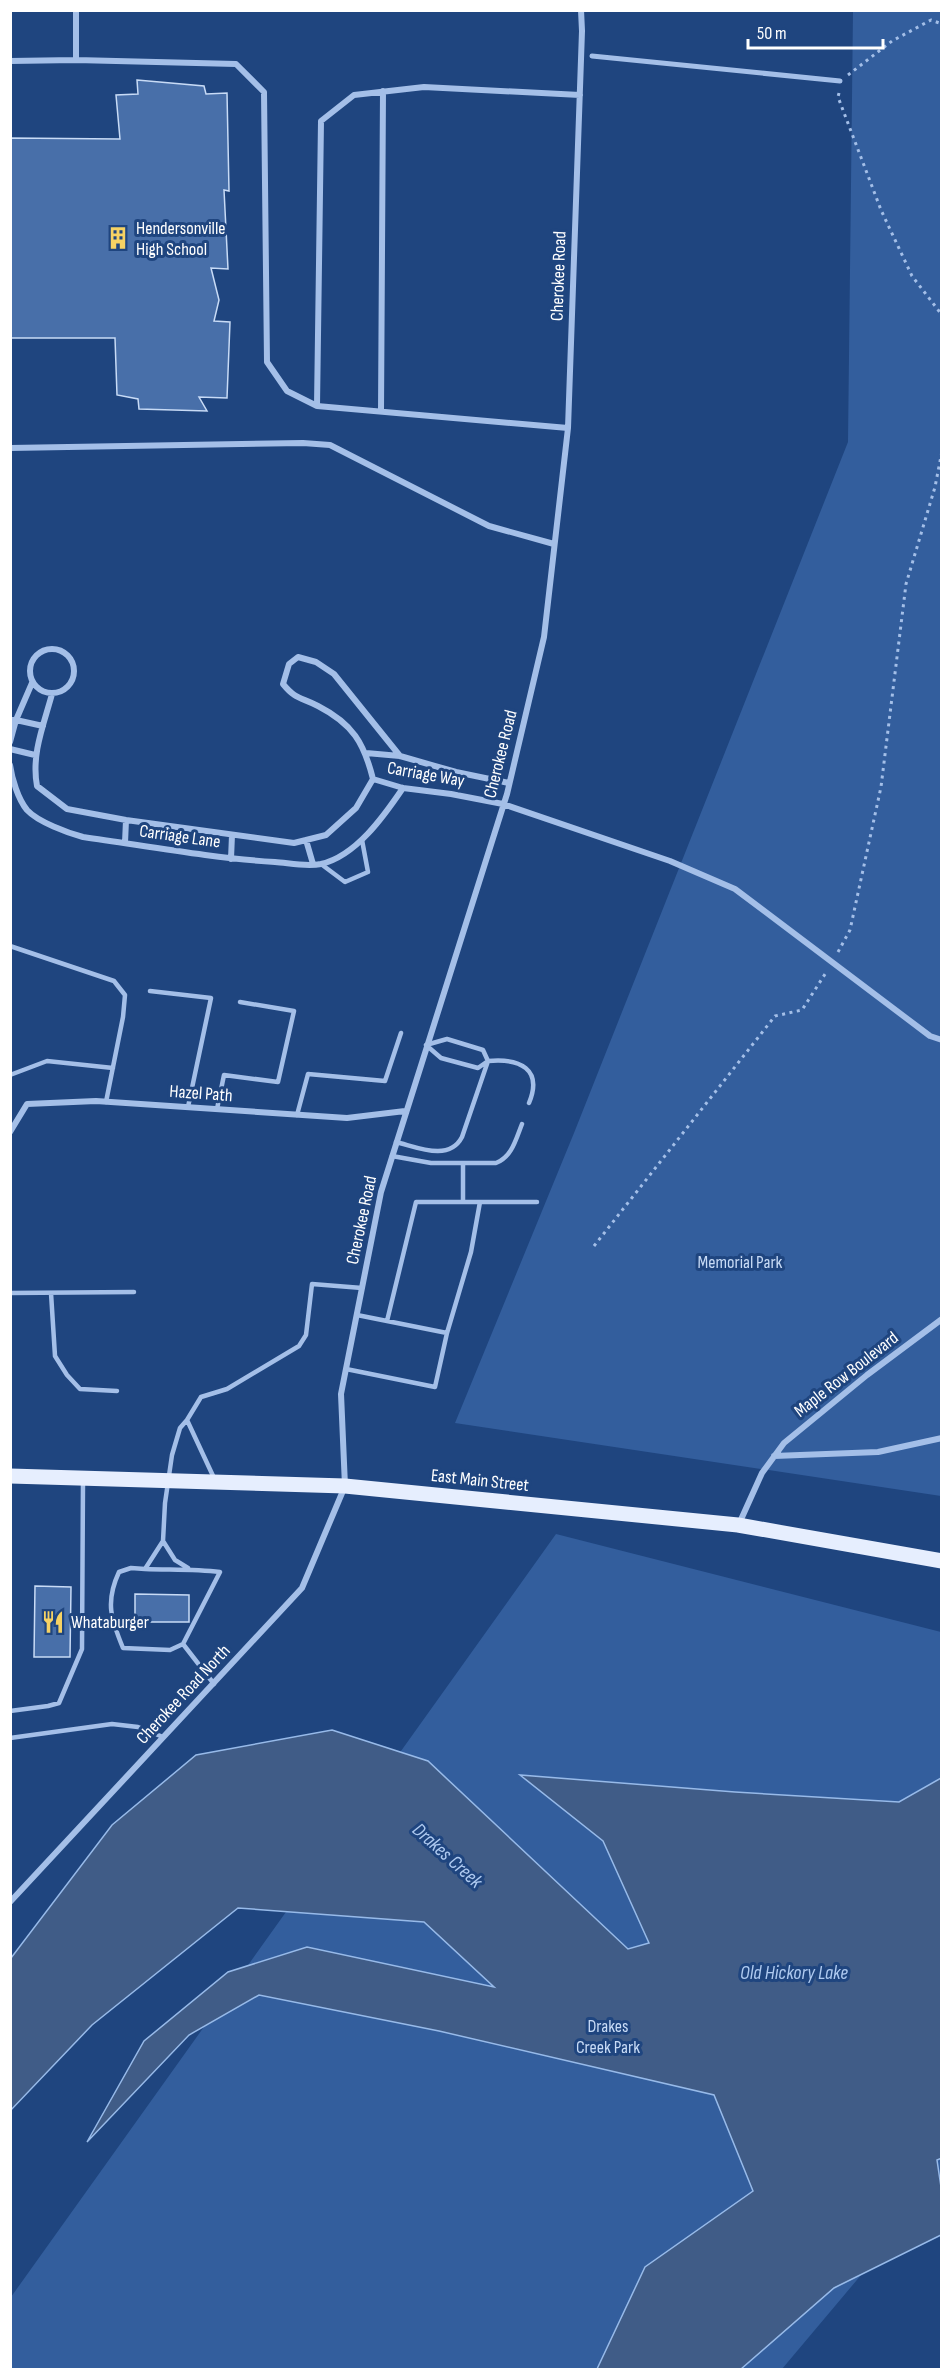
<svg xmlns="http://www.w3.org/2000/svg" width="952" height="2380" font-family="'Sofia Sans Condensed',sans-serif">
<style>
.green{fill:#335e9d}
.water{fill:#405c87;stroke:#97bae9;stroke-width:1.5}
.building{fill:#486fa9;stroke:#c8dbf6;stroke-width:1.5}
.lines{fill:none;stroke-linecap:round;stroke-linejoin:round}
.path{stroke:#a4bfe8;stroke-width:3;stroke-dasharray:3 4.5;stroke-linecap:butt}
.service{stroke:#a4bfe8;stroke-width:4.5}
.pedestrian{stroke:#a4bfe8;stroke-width:5}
.minor{stroke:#a4bfe8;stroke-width:6}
.primary{stroke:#e6eefe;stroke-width:15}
.labels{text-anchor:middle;stroke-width:6;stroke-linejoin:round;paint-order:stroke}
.poi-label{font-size:18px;fill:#fff;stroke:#1f457f;text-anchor:start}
.street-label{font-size:18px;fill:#fff;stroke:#1f457f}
.park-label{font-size:18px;fill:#c8dbf6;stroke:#1f457f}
.water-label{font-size:20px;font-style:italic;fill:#afcaf0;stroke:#1f457f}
</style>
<rect width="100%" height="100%" fill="#1f457f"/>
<path class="green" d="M853,11H941V1496L455,1423L574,1133L848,442Z
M556,1534L941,1632V2180L782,2369L11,2370V2297Z"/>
<path class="water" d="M332,1730L428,1761L628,1949L649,1943L603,1841L520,1775L735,1792L899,1802L941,1778L942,2158L937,2160L941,2187V2235L834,2288L741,2369H597L645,2267L753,2191L714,2095L439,2031L259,1995L189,2035L87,2142L144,2041L228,1972L307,1947L494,1987L424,1922L238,1908L92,2025L11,2110V1958L112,1825L196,1755Z"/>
<path class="building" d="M137,80L204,86L206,94L227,93L229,191L224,190L228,269L211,268L219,300L214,321L230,322L227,398L199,397L207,411L139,409L138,399L117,395L115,338H10V138L120,139L116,95L138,94Z
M35,1586L71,1587L70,1657H34Z
M135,1594L189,1595V1622H135Z"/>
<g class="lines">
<path class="path" d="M848,75L892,41L931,20L942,24
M839,93L838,97L881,210L912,276L942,315
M838,952L850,930L881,787L906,584L935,487L942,451
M594,1246L775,1016L802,1010L827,971"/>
<path class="service" d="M321,864L345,882L368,872L362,840
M10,946L114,981L125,995L123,1017L106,1102
M150,991L211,998L188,1107
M447,1039L483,1050L488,1061L478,1068L441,1058L426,1045Z
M10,1075L47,1061L113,1068
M217,1109L224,1075L278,1082L294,1011L240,1002
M297,1115L308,1074L385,1081L401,1033
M396,1142C417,1147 449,1162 462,1137L488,1061C520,1058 543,1069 529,1103
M392,1156L431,1163H496C512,1157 516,1139 522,1124
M463,1201V1163
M10,1293L134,1292
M51,1293L55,1356L67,1375L80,1389L117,1391
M387,1321L416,1202H537
M447,1333L471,1252L480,1202
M346,1369L435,1387L447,1333L357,1315
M187,1420L201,1397L227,1389L299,1346L306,1335L312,1284L362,1288
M163,1541L175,1560L188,1568
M145,1569C170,1570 194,1569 220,1572L183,1644
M214,1684L183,1644L170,1650L123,1648C111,1619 105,1602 119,1572L131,1568L145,1569L163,1541L165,1503L172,1455L180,1428L187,1420L214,1478
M10,1711L48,1706L59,1703L82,1649L83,1481
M10,1738L112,1724L138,1727L163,1737"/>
<path class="pedestrian" d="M592,56L840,81"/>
<path class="minor" d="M76,10V60
M10,61L76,60L236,64L264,92L267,362L287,391L317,406L568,428
M317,406L321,121L354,95L424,87L580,95
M381,411L383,91
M10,448L303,443L330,445L489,526L554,544
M30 671a22 22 0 1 1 44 0a22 22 0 1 1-44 0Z
M32,683L16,720L43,726
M52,694C44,724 31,754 37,786L67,809L126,820L294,843L326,835L356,808L373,779
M10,720H16L10,742
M10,749L35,755
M366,753L400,756L456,772L509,783
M10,765C12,779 18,799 27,810C38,822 68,833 83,837C147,846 211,858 275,862C289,863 306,867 321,864C356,856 384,816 403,788
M373,779L403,788L451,794L503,804L670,861L735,889L930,1036L942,1040
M373,779C364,743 353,724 318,706C301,697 296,700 283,684L289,664L298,657L316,662L334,674L400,756
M306,840L313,864
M125,843L126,820
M231,859L232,835
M10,1132L27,1104L96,1101L347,1118L405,1111
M774,1456L878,1452L942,1438
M739,1524L762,1473L784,1443L867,1375L942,1319
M10,1902L302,1588L345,1486L341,1394L381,1192L507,794L544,637L568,428L582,31L581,10"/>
<path class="primary" d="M10,1476L345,1486L738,1525L942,1561"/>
</g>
<defs>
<g id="building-bare" transform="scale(1.8)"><path d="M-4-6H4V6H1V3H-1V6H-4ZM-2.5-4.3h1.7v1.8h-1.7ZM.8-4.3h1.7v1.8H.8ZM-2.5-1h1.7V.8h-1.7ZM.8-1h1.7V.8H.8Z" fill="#f6d264" stroke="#1f457f" stroke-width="2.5" paint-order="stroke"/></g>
<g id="restaurant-bare" transform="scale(1.8)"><path d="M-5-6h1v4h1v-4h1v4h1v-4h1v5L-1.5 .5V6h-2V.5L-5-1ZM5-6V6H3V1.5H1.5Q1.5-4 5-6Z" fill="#f6d264" stroke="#1f457f" stroke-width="2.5" paint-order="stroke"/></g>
</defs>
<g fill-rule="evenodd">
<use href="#building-bare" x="118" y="238"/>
<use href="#restaurant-bare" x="53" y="1622"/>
</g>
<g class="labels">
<g class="poi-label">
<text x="136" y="234">Hendersonville<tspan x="136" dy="21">High School</tspan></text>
<text x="71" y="1628">Whataburger</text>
</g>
<g class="street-label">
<text transform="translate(558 276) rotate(-88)" y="6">Cherokee Road</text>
<text transform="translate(500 754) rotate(-76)" y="6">Cherokee Road</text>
<text transform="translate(426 774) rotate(10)" y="6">Carriage Way</text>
<text transform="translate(180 836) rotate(8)" y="6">Carriage Lane</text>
<text transform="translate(201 1093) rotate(4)" y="6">Hazel Path</text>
<text transform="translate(361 1220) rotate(-78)" y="6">Cherokee Road</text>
<text transform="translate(846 1374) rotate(-38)" y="6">Maple Row Boulevard</text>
<text transform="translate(480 1480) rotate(6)" y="6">East Main Street</text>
<text transform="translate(183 1694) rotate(-47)" y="6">Cherokee Road North</text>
</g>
<g class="park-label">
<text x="740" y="1268">Memorial Park</text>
<text x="608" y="2032">Drakes<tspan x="608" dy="21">Creek Park</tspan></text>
</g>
<g class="water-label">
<text transform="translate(448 1855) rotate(42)" y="7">Drakes Creek</text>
<text x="794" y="1979">Old Hickory Lake</text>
</g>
</g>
<rect width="952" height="2380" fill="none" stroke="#ffffff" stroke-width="24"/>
<path d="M748 39v9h135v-9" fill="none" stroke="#ffffff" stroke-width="3"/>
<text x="757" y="39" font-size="18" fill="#ffffff" stroke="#1f457f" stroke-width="4.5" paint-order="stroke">50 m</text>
</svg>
